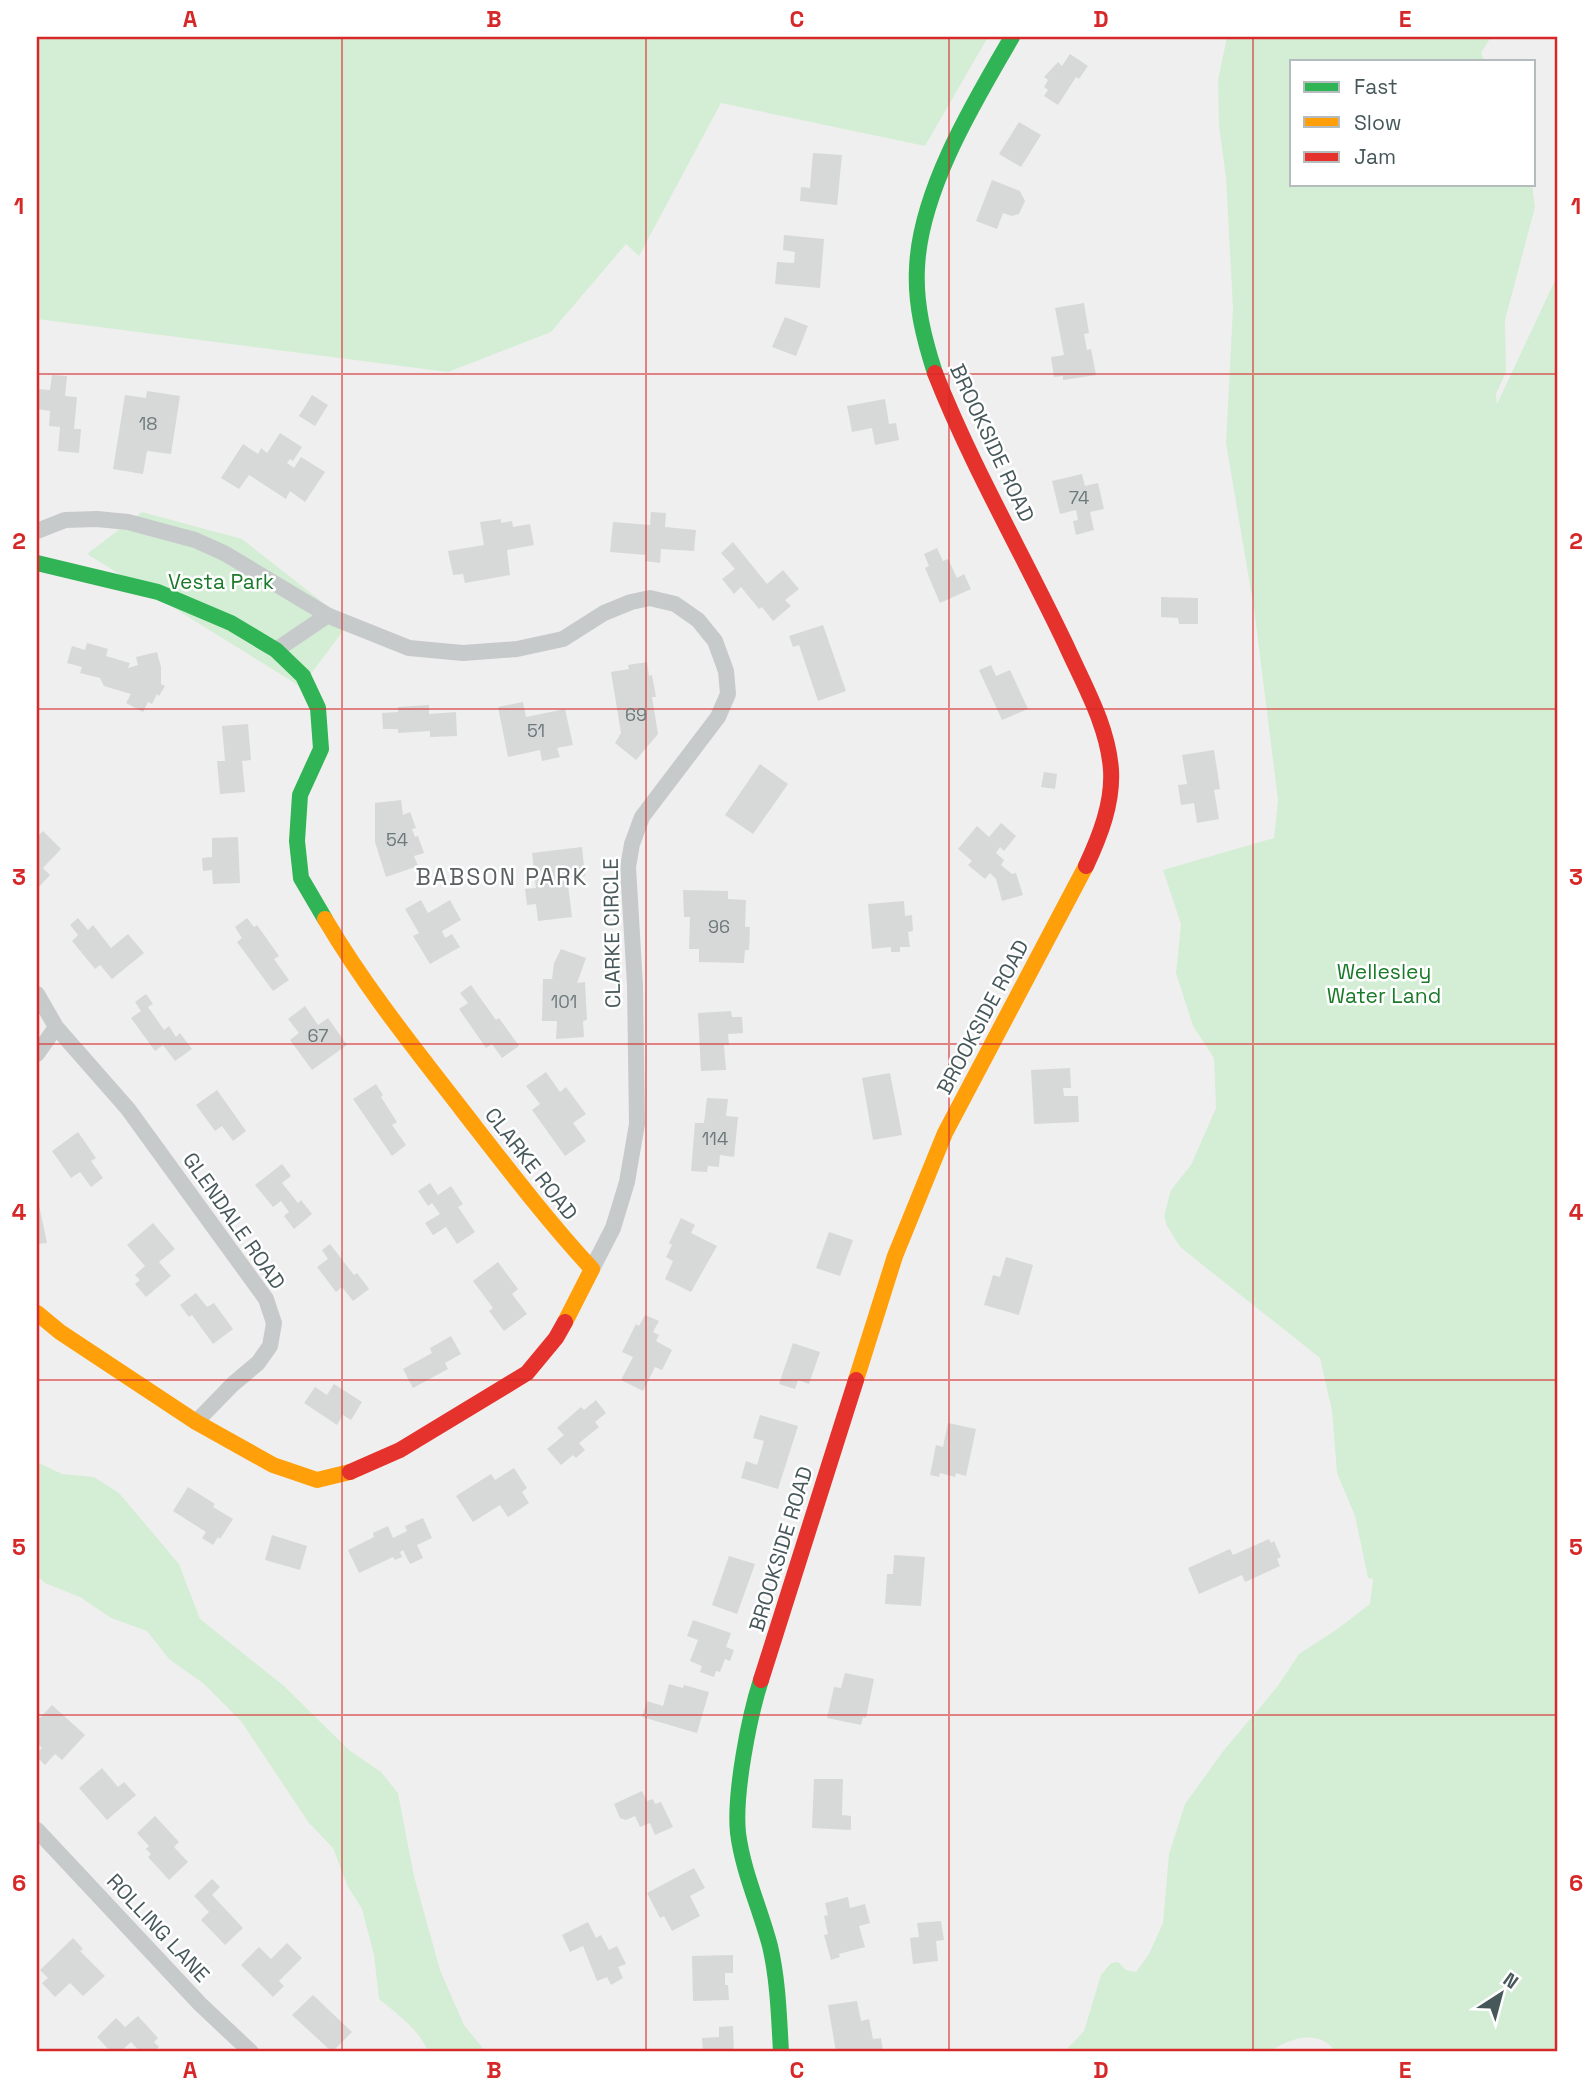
<svg xmlns="http://www.w3.org/2000/svg" width="1595" height="2089" font-family="'Space Grotesk',sans-serif">
<style>
.green{fill:#d4eed5}
.building{fill:#d7d8d8}
.lines{fill:none;stroke-linecap:round;stroke-linejoin:round}
.street{stroke:#c7cacb;stroke-width:16}
.fast{stroke:#30b455;stroke-width:16}
.slow{stroke:#ff9f0a;stroke-width:16}
.jam{stroke:#e5322d;stroke-width:16}
.grid{fill:none;stroke:#d62828;stroke-width:2;stroke-opacity:0.55}
.labels{text-anchor:middle;stroke-width:5;stroke-linejoin:round;paint-order:stroke}
.number-label{font-size:18px;fill:#6c797b}
.street-label{font-size:21px;fill:#47585b;stroke:#fff}
.park-label{font-size:21px;fill:#1a7a29;stroke:#fff}
.neighbourhood-label{font-size:23px;letter-spacing:2px;fill:#5b6163;stroke:#fff}
.neatline{fill:none;stroke:#d62828;stroke-width:2.5}
.grid-label{font-size:23px;text-anchor:middle;font-weight:bold;fill:#d62828}
</style>
<rect width="100%" height="100%" fill="#f0efef"/>
<path class="green" d="M37,37H988L925,146L721,103L639,256L626,244L551,332L448,372L37,319Z
M1227,37H1491L1481,53L1485,61H1292V184H1532L1535,207L1505,320L1506,372L1496,394L1497,404L1558,274V2052H1336C1318,2028 1290,2038 1269,2052H1064L1084,2031L1101,1975L1111,1963L1118,1962L1126,1970L1136,1972L1149,1954L1163,1923L1169,1854L1185,1804L1224,1750L1277,1687L1299,1654L1336,1630L1370,1604L1373,1579L1368,1578L1355,1516L1337,1473L1332,1411L1320,1358L1180,1247L1167,1226L1164,1216L1171,1190L1191,1165L1216,1108L1214,1058L1193,1026L1176,973L1181,924L1163,870L1274,838L1278,800L1254,609L1226,443L1233,308L1226,178L1219,126L1218,80Z
M142,512L242,539L349,623L301,687L87,554Z
M37,1462L62,1474L94,1477L119,1493L179,1564L200,1619L284,1686L349,1750L381,1772L398,1793L414,1876L440,1970L464,2025L486,2052H428C421,2031 396,2013 379,1999L374,1955L362,1909L347,1885L333,1848L309,1823L241,1721L204,1684L169,1659L147,1631L111,1618L80,1597L45,1583L37,1576Z"/>
<path class="building" d="M1070,54L1088,66L1079,79L1076,77L1058,105L1044,96L1048,90L1044,87L1048,80L1044,77L1058,62L1062,66Z
M1019,122L1041,135L1021,167L999,154Z
M813,153L842,155L837,205L800,201L801,187L810,188Z
M992,180L1020,191L1025,201L1019,214L1012,216L1003,213L997,229L976,221Z
M784,235L824,239L820,288L775,284L777,262L794,263L795,252L783,250Z
M1084,303L1089,333L1084,334L1087,350L1091,349L1096,375L1063,380V376L1054,377L1051,357L1064,355L1055,308Z
M785,317L808,326L796,356L772,347Z
M52,375L67,376L65,396L77,397L74,429H81L79,453L58,451L60,427L49,426L50,411L37,409V389L50,390Z
M147,391L180,396L171,454L147,451L143,474L113,469L125,395L146,398Z
M312,395L328,405L315,426L299,416Z
M885,399L889,424L896,423L899,440L875,445L872,428L852,432L847,406Z
M280,433L302,447L293,461L290,459L287,463L294,468L301,457L325,472L305,502L290,491L286,499L249,475L239,489L221,478L243,444L258,454L261,448L267,453Z
M1082,474L1085,486L1098,483L1104,509L1090,512L1094,530L1076,535L1073,521L1078,520L1076,510L1060,514L1052,481Z
M651,512L666,513L665,527L696,530L694,551L661,549L660,563L645,561L646,555L610,552L613,522L650,525Z
M501,519V523L512,521L513,527L530,524L534,545L507,550L510,575L465,583L463,574L453,575L448,551L484,545L480,522Z
M733,542L767,584L783,570L799,589L785,600L791,606L773,621L762,607L759,609L741,587L734,594L722,579L735,569L721,553Z
M937,548L943,561L948,559L957,578L964,574L971,589L940,603L925,568L929,566L924,554Z
M1161,597L1198,598V624H1179L1178,618L1161,617Z
M823,625L846,691L818,701L799,645L793,647L789,636Z
M87,643L108,649L106,656L130,663L128,668L138,665L136,657L157,652L161,667V684L165,686L159,696L157,694L152,704L148,702L143,712L126,703L131,694L104,686L100,678L80,673L82,667L67,663L72,646L85,650Z
M647,662L649,676L652,675L656,697H652L658,734L636,760L615,743L621,733L611,672L629,669L628,665Z
M991,665L996,676L1010,670L1028,709L1002,720L979,670Z
M523,702L526,717L565,709L573,745L557,748L560,757L542,761L540,750L508,757L498,707Z
M429,705V714L456,712L457,736L430,737V731L398,733V729H383L382,713L398,712V707Z
M248,724L251,760L242,761L245,792L220,794L217,761H225L222,726Z
M1214,750L1220,789L1214,790L1219,819L1197,823L1194,803L1181,805L1178,785L1187,784L1182,755Z
M760,764L788,784L753,834L725,815Z
M1044,772L1057,774L1055,789L1041,787Z
M401,800L403,815L410,812L416,828L412,829L415,837L418,836L424,853L414,856L418,866L386,877L375,842V803Z
M1001,823L1016,836L1004,851L1000,847L996,853L1004,860L1001,865L1012,874L1016,873L1023,895L1002,901L996,879L990,873L985,879L968,865L972,861L958,849L977,826L989,837Z
M43,831L61,849L43,868L50,875L37,889V837Z
M238,837L240,883L213,884L212,870L203,871L202,858L212,857V838Z
M582,847L585,876L567,877L572,917L538,921L536,904L527,905L525,889L536,888L532,853Z
M683,890L728,891V899L746,900L745,927H750L749,950H745L744,963L699,962V949H689L690,917H684Z
M421,900L428,913L450,900L461,920L442,931L445,938L452,934L460,947L430,964L413,936L419,933L405,909Z
M904,901L905,916L912,915L913,931L908,932L910,947H900V952H891V947L872,949L868,904Z
M78,918L88,930L93,925L111,948L128,934L144,953L112,979L100,965L95,969L72,941L78,935L70,925Z
M247,918L254,927L257,925L279,956L274,959L289,980L273,991L237,942L242,938L235,927Z
M561,949L586,958L577,983L585,982L587,1020L583,1021L584,1037L556,1039L557,1021H542L543,979H552L554,963Z
M471,985L496,1020L499,1018L519,1046L502,1058L492,1044L486,1048L459,1009L468,1003L460,993Z
M146,994L153,1004L148,1007L164,1030L169,1026L176,1037L180,1033L192,1049L175,1061L163,1045L155,1051L131,1018L141,1011L135,1002Z
M305,1006L318,1025L328,1018L347,1045L312,1070L290,1040L299,1033L288,1019Z
M731,1011L732,1017H742L743,1033L728,1034L729,1045H724L726,1070L701,1071L698,1013Z
M1070,1068L1071,1088H1063L1064,1096H1078L1079,1122L1034,1124L1031,1070Z
M546,1072L560,1092L566,1087L586,1114L573,1123L586,1141L565,1156L532,1110L540,1104L526,1086Z
M890,1073L902,1135L873,1140L862,1078Z
M376,1084L383,1095L381,1097L397,1122L392,1125L406,1145L392,1156L353,1099Z
M217,1090L246,1131L233,1141L222,1126L215,1131L196,1105Z
M707,1098L728,1099L726,1116L738,1117L734,1157L720,1155L719,1167L708,1166L707,1172L691,1171L695,1123H704Z
M78,1132L96,1158L91,1161L103,1178L91,1187L80,1172L71,1178L52,1151Z
M282,1164L291,1176L282,1183L298,1203L301,1200L312,1214L294,1229L284,1216L289,1212L281,1201L273,1207L255,1185Z
M430,1183L438,1195L451,1186L463,1204L458,1207L475,1232L457,1244L446,1227L433,1235L425,1223L440,1214L432,1203L428,1206L418,1191Z
M37,1196L47,1243L37,1244Z
M681,1218L695,1225L691,1233L717,1246L691,1292L665,1279L673,1261L666,1257L672,1245L669,1243Z
M153,1223L175,1249L159,1262L171,1276L146,1297L135,1284L140,1280L135,1275L145,1266L127,1245Z
M829,1232L853,1240L840,1276L816,1268Z
M330,1244L354,1275L357,1273L369,1289L353,1301L342,1287L336,1292L317,1267L328,1259L322,1250Z
M1006,1257L1033,1265L1019,1315L984,1305L993,1275L1000,1277Z
M498,1262L518,1289L512,1294L527,1314L504,1331L489,1311L493,1308L473,1281Z
M196,1293L207,1307L214,1303L233,1329L213,1344L192,1315L189,1317L180,1305Z
M645,1315L659,1321L653,1332L659,1335L656,1341L672,1350L662,1370L655,1367L643,1391L621,1380L633,1357L622,1352L636,1324L639,1326Z
M451,1336L461,1354L445,1363L448,1369L413,1388L403,1369L432,1353L430,1348Z
M793,1343L820,1352L809,1384L798,1380L795,1389L779,1384Z
M334,1384L362,1402L351,1420L343,1415L337,1425L304,1403L315,1387L327,1395Z
M596,1400L606,1413L595,1422L599,1427L579,1443L585,1450L576,1458L573,1455L561,1465L547,1449L564,1435L557,1428L581,1407L584,1410Z
M760,1415L798,1426L778,1489L741,1478L746,1461L757,1465L764,1441L753,1438Z
M948,1423L976,1429L966,1476L956,1473L955,1477L940,1473L939,1477L930,1475L936,1445L943,1447Z
M514,1468L527,1488L522,1492L529,1503L508,1517L500,1505L473,1522L456,1496L491,1474L495,1480Z
M188,1487L215,1504L213,1507L233,1519L220,1539L218,1537L213,1545L202,1538L206,1532L173,1511Z
M423,1518L432,1538L417,1545L423,1558L410,1564L403,1550L400,1552L402,1557L395,1560L393,1557L359,1573L348,1550L374,1537L373,1533L388,1526L393,1538L407,1531L405,1526Z
M272,1535L307,1546L300,1570L265,1560Z
M1269,1539L1271,1543L1274,1541L1281,1557L1277,1559L1280,1566L1245,1582L1242,1575L1199,1594L1188,1568L1230,1549L1233,1555Z
M894,1555L925,1557L921,1606L885,1604L887,1574H893Z
M729,1556L755,1564L737,1614L712,1605Z
M693,1620L731,1633L726,1647L734,1650L730,1661L725,1659L720,1672L716,1671L714,1677L700,1672L702,1666L690,1661L698,1640L687,1636Z
M845,1673L874,1679L866,1718L863,1717L861,1725L827,1718L834,1687L841,1688Z
M669,1684L683,1688L684,1685L709,1692L697,1733L642,1717L647,1701L663,1706Z
M52,1705L85,1735L62,1760L55,1754L45,1765L37,1757V1753L42,1748L37,1743V1721Z
M102,1768L118,1787L124,1782L136,1795L107,1820L79,1788Z
M814,1779H843L842,1815L851,1816V1830L812,1828Z
M642,1791L647,1801L653,1799L655,1804L661,1802L673,1827L655,1835L650,1823L640,1827L635,1816L626,1820L620,1818L614,1804Z
M155,1816L179,1842L174,1847L188,1862L169,1880L148,1857L151,1854L146,1849L149,1846L137,1833Z
M694,1868L705,1888L690,1896L700,1916L672,1931L664,1916L660,1918L647,1893Z
M212,1879L220,1887L212,1895L243,1928L225,1945L201,1920L209,1912L194,1896Z
M848,1897L850,1908L865,1904L870,1923L859,1926L865,1947L839,1954L840,1957L831,1960L824,1935L828,1934L824,1916L828,1915L825,1903Z
M941,1921L944,1940L936,1941L938,1961L913,1964L910,1938L919,1937L917,1923Z
M588,1922L596,1938L601,1935L609,1950L617,1946L626,1964L618,1967L623,1978L611,1985L607,1977L597,1981L583,1946L570,1952L562,1935Z
M73,1938L83,1949L80,1951L105,1976L83,1996L70,1983L55,1997L42,1983L48,1978L40,1970Z
M287,1943L302,1958L279,1981L284,1986L273,1997L241,1965L259,1947L271,1959Z
M733,1955V1973H725V1985H728L729,2000L693,2001L692,1956Z
M313,1995L352,2032L332,2052L292,2015Z
M857,2001L861,2021L869,2019L873,2039L881,2038L883,2052H836L828,2005Z
M138,2016L158,2038L154,2042L159,2047L153,2052L147,2049L140,2052L131,2042L120,2052H111L97,2037L116,2018L125,2027Z
M733,2026L734,2052H703L702,2038L719,2037V2027Z"/>
<g class="lines">
<path class="street" d="M37,531L65,520L97,519L128,522L195,540L224,553L329,616L409,648L463,653L517,649L563,639L604,613L631,602L650,598L675,604L698,620L715,641L726,671L728,694L718,717L642,817L632,844L628,867L635,985L637,1124L627,1182L613,1228L592,1269
M276,650L328,615
M37,994L56,1027
M37,1054L56,1027L128,1109L266,1299L274,1323L270,1346L258,1363L233,1384L196,1422
M37,1830L200,2004L251,2052"/>
<path class="fast" d="M935,373C924,339 915,304 917,268C920,191 974,102 1012,37
M37,563L158,592L231,623L276,650L303,676L318,708L321,749L300,795L297,841L301,878L325,919
M761,1680C749,1717 734,1794 738,1833C743,1872 760,1908 770,1946C778,1980 779,2017 781,2052"/>
<path class="slow" d="M325,919C365,987 415,1049 463,1111C505,1165 546,1219 592,1269L565,1322
M37,1313L60,1332L196,1422L273,1465L317,1480L350,1472
M856,1380L895,1256L945,1133L1086,866"/>
<path class="jam" d="M935,373C972,467 1023,554 1066,645C1084,685 1108,726 1111,770C1113,803 1100,836 1086,866
M350,1472L400,1450L527,1373L556,1338L565,1322
M761,1680L856,1380"/>
</g>
<path class="grid" d="M342,37V2052M646,37V2052M949,37V2052M1253,37V2052M37,374H1558M37,709H1558M37,1044H1558M37,1380H1558M37,1715H1558"/>
<g class="labels">
<g class="number-label">
<text x="148" y="430">18</text>
<text x="1079" y="504">74</text>
<text x="636" y="721">69</text>
<text x="536" y="737">51</text>
<text x="397" y="846">54</text>
<text x="719" y="933">96</text>
<text x="564" y="1008">101</text>
<text x="318" y="1042">67</text>
<text x="715" y="1145">114</text>
</g>
<g class="street-label">
<text transform="translate(992 443) rotate(65)" y="7">BROOKSIDE ROAD</text>
<text transform="translate(612 933) rotate(-91)" y="7">CLARKE CIRCLE</text>
<text transform="translate(983 1017) rotate(-62)" y="7">BROOKSIDE ROAD</text>
<text transform="translate(531 1164) rotate(52)" y="7">CLARKE ROAD</text>
<text transform="translate(234 1221) rotate(55)" y="7">GLENDALE ROAD</text>
<text transform="translate(781 1549) rotate(-73)" y="7">BROOKSIDE ROAD</text>
<text transform="translate(158 1928) rotate(47)" y="7">ROLLING LANE</text>
</g>
<g class="park-label">
<text x="221" y="589">Vesta Park</text>
<text x="1384" y="979">Wellesley<tspan x="1384" dy="24">Water Land</tspan></text>
</g>
<g class="neighbourhood-label">
<text x="502" y="885">BABSON PARK</text>
</g>
</g>
<rect width="1595" height="2089" fill="none" stroke="#ffffff" stroke-width="77"/>
<rect x="1290" y="60" width="245" height="126" fill="#ffffff" stroke="#b5bcbd" stroke-width="2"/>
<rect x="1304" y="82" width="35" height="10" fill="#30b455" stroke="#b5bcbd" stroke-width="2"/>
<text x="1354" y="94" font-size="21" fill="#47585b">Fast</text>
<rect x="1304" y="117" width="35" height="10" fill="#ff9f0a" stroke="#b5bcbd" stroke-width="2"/>
<text x="1354" y="130" font-size="21" fill="#47585b">Slow</text>
<rect x="1304" y="152" width="35" height="10" fill="#e5322d" stroke="#b5bcbd" stroke-width="2"/>
<text x="1354" y="164" font-size="21" fill="#47585b">Jam</text>
<g transform="translate(1501 1994) rotate(36)" stroke="#ffffff" stroke-width="5" paint-order="stroke">
<path d="M0-5L12 26L0 18L-12 26Z" fill="#47585b"/>
<text y="-10" font-size="19" font-weight="bold" text-anchor="middle" fill="#47585b">N</text>
</g>
<rect x="38" y="38" width="1518" height="2012" class="neatline"/>
<g class="grid-label">
<text x="190" y="27">A</text>
<text x="494" y="27">B</text>
<text x="797" y="27">C</text>
<text x="1101" y="27">D</text>
<text x="1405" y="27">E</text>
<text x="19" y="214">1</text>
<text x="1576" y="214">1</text>
<text x="19" y="549">2</text>
<text x="1576" y="549">2</text>
<text x="19" y="885">3</text>
<text x="1576" y="885">3</text>
<text x="19" y="1220">4</text>
<text x="1576" y="1220">4</text>
<text x="19" y="1555">5</text>
<text x="1576" y="1555">5</text>
<text x="19" y="1891">6</text>
<text x="1576" y="1891">6</text>
<text x="190" y="2078">A</text>
<text x="494" y="2078">B</text>
<text x="797" y="2078">C</text>
<text x="1101" y="2078">D</text>
<text x="1405" y="2078">E</text>
</g>
</svg>
